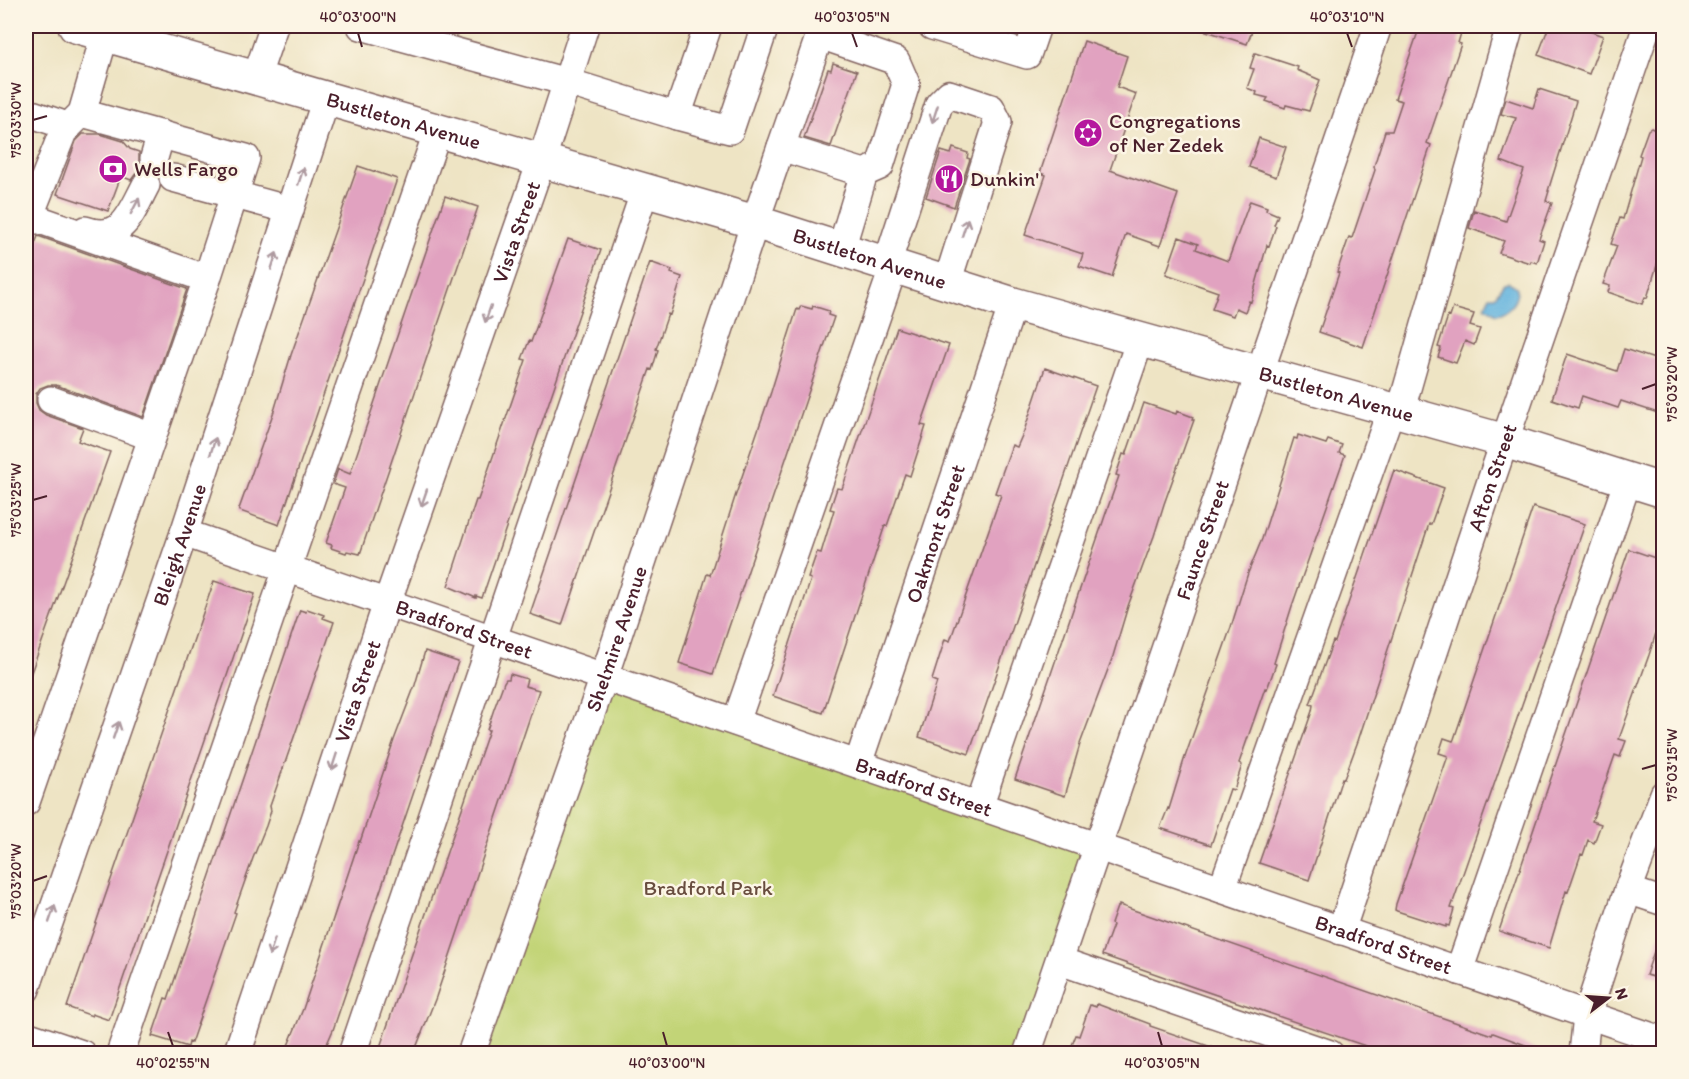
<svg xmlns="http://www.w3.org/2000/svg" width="1689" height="1079" font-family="Itim,sans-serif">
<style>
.green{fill:#c2d477;stroke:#867a51;stroke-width:1.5}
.water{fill:#63b4de;stroke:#566a84;stroke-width:1.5}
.building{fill:#e1a2c0}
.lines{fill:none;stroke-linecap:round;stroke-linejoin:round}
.minor-casing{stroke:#836461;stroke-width:30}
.major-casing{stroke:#836461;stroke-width:36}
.minor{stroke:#fff;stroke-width:27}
.major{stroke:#fff;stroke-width:33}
.oneway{stroke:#ae9aa0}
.ticks{fill:none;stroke:#4a1f2b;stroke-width:2}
.labels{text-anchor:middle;stroke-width:5;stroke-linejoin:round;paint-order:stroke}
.street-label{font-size:21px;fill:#4a1f2b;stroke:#fcf5e5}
.poi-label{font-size:21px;fill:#4a1f2b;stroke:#fcf5e5;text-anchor:start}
.park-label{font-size:21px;fill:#684c3e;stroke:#fcf5e5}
.neatline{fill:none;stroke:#4a1f2b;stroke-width:2}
.ticks-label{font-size:15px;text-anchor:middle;fill:#4a1f2b}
</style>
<rect width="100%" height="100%" fill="#fcf5e5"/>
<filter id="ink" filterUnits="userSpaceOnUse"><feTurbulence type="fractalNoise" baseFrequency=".0167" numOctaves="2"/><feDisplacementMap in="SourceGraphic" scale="12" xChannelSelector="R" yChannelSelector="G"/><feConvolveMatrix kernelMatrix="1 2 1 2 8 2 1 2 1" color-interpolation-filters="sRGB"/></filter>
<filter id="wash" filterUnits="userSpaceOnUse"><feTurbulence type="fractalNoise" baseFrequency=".008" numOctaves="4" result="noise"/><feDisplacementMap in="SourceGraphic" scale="24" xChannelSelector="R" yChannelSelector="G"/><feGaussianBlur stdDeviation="1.35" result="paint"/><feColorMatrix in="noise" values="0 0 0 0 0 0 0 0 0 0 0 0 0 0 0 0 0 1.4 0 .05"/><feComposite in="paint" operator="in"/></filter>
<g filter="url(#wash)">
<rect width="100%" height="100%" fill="#eee4c4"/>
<path class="green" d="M604,677L1098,847L1027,1053L471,1054Z"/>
<path class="water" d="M1509,282L1517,288C1518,301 1509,312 1496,314L1485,306L1490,296H1495L1504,283Z"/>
<g id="blocks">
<path class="building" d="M1201,26H1254L1247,44L1200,29Z
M1420,26H1463L1458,43L1461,44L1427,143L1431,145L1363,347L1319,332L1339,273L1337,272L1349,237L1352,238L1375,170L1374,166L1385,131H1392L1402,101L1395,99Z
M1549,26H1575L1603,36L1589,74L1538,55Z
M1084,41L1127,56L1117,87L1136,94L1110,170L1178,194L1160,246L1126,234L1112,277L1079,266L1083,254L1025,235L1046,175L1040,173Z
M1255,53L1298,67L1297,70L1320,80L1309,111L1286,105L1285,108L1266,101L1268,98L1256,95L1257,92L1247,88L1254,69L1250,68Z
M833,63L857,71L831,146L804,138L828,69L831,70Z
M1539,89L1576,101L1548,191H1549L1546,201L1552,203L1539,239L1544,241L1537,263L1531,261L1530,263L1499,253L1504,241L1469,228L1474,210L1506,221L1524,170L1501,161L1516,118L1501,114L1506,99L1533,108Z
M1651,128L1664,134V242L1647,298L1645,297L1642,304L1608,292L1610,286L1603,284L1617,246L1611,244L1620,218L1623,219L1641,156L1639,155L1648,130Z
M83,134H100L123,141L130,149L139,152V162L144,170L137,172L131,180L121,176L108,211L57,194L76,141Z
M1259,138L1286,147L1276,177L1249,167Z
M953,148L968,153L967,158L970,159L954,207L926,197L941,151L951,154Z
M358,166L397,179L279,525L240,511L239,509L275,408L291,355Z
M445,196L478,207L360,554L347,551L346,553L331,548L332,545L326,543L345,488L333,484L338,469L350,474Z
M1250,201L1267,207L1266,210L1278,215L1274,225L1276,226L1269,246L1267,245L1251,302L1249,301L1245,312L1236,308L1233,316L1212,309L1218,292L1166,274L1179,237L1198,244L1196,249L1228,261Z
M38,236L187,289L143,417L56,385H48L40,388L36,394V403L39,410L46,415L83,428L78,441L110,452L28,681H26V252L31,254Z
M568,239L601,250L482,598L476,596V598L448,586L476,500H478L526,360L522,359L529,341L531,342Z
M650,262L672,270L671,273L682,277L670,315L668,314L656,349L658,350L652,370L650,369L562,625L530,614Z
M801,306L812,309L813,306L829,311L828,315L834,317L713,674L679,663L707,574L710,575L711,572L735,497L771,392L788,337L797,309L799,310Z
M1453,308L1474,314L1470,326L1480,329L1474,345L1465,341L1456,363L1438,357L1441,348L1438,347L1448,316L1450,317Z
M897,328L949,345L921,425L926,426L910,476L905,474L887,526L885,525L823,713L773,696L811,579L808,578L817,552L821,553L834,510L830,509L837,488L842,489Z
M1624,349L1664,362V415L1621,401L1618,408L1582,396L1578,408L1552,399L1567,354L1617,371Z
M1045,368L1096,386L969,754L919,737L937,682L932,680L945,639L950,641L1001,495L995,493L1012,445L1017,447L1024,431Z
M1144,403L1176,414L1177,411L1193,417L1192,420H1194L1164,504L1154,536L1128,606L1113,656L1080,744L1065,796L1015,779L1107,510L1119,476L1116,475L1123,454L1126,455Z
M1298,435L1326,444L1328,440L1342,445L1339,453L1345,455L1292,606L1274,663L1276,664L1271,678L1267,689L1265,688L1239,763L1242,765L1234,790L1230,789L1211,845L1160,828L1168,808L1169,809L1184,760L1231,627L1248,573L1262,539L1294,438L1297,439Z
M1394,470L1444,488L1431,524H1429L1358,741L1344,779L1342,778L1309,880L1259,863L1312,711L1313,705L1310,704L1333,641L1335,642Z
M1533,507L1585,524L1451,908L1454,909L1449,926L1446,925V927L1397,911L1395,910L1396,904L1448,756L1439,753L1444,738L1453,741L1454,739Z
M1629,549L1664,561V608L1649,655L1619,739L1626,741L1620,757L1615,755L1592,821L1601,824L1594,843L1588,840L1583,855L1581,854L1568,892L1566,891L1549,948L1499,931Z
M214,581L255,594L109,1020L92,1014V1016L67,1007Z
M307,609L324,615L323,618L334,622L270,806L271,811L266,826L253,858L234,912L236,913L191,1043L189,1042L188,1047L152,1036L165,998L168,999L300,610L306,612Z
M425,651L458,662L333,1030L323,1053H285L303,1009L359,841L360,842L394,740L415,685Z
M510,674L527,679L525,686L539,690L436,997L414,1053H378L489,730H487L494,709L504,682L506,679H509Z
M1119,905L1492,1035L1493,1033L1544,1052V1053H1386L1193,987L1102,955L1113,925L1111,924L1117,907H1119Z
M1661,931H1664V980L1646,975Z
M1097,1004L1150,1024V1026L1223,1051V1053H1069L1076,1035L1079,1036L1090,1005L1096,1007Z"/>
</g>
</g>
<g filter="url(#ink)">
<use href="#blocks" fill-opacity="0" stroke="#836461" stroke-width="1.5"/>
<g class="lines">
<g class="minor-casing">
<g id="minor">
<path d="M361,26L567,82L677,116"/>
<path d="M708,26L677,116L730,130L765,26"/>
<path d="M932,26L1027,55L1037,26"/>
<path d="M820,35L896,61L906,84L880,166L864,173"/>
<path d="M256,78L274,26"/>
<path d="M26,112L67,126"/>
<path d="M82,113L246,158L207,279"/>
<path d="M781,147L864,173L841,249"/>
<path d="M154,158L161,134"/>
<path d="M173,178L290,210"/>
<path d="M26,225L63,132L82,113L105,34"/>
<path d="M85,230C123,243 131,213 146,185"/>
<path d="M887,264L939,104L949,94L991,108L998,122L947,283"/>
<path d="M51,400L152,437"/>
<path d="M1400,413L1510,26"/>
<path id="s1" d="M184,533L1664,1041"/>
<path d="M736,722L894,266"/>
<path id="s2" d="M858,764L1013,304"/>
<path d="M26,802L207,279L29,216"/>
<path d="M979,806L1140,340"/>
<path d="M1222,889L1391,410"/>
<path d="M1628,890L1664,902"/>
<path id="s3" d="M1341,931L1493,475L1647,26"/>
<path d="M1060,961L1330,1054"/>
<path d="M1459,971L1628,480"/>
<path id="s4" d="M26,989L184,533L326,99"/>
<path d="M26,1035L82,1054"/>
<path d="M120,1054L438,130"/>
<path id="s5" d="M237,1054L387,603L542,159L585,26"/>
<path d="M352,1054L645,190"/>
<path id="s6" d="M471,1054L604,677L755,222L823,26"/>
<path id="s7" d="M1027,1054L1378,26"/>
<path d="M1583,1054L1587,1015L1628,890L1664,794"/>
</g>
</g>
<g class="major-casing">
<g id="major">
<path id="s8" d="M75,26L755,222L1013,304L1505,441L1664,491"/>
</g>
</g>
<use href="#minor" class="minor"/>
<use href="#major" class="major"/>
</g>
<defs><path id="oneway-shaft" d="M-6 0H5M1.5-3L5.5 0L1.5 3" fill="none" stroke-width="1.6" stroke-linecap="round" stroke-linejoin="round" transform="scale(1.5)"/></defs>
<g class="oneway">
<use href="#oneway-shaft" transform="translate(935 114) rotate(108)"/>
<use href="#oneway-shaft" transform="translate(301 176) rotate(-72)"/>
<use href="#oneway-shaft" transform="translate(135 206) rotate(-62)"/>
<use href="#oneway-shaft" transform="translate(965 227) rotate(-72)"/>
<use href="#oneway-shaft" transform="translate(274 261) rotate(-72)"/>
<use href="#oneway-shaft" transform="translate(488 314) rotate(109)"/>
<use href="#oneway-shaft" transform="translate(213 446) rotate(-72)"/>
<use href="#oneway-shaft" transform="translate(424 498) rotate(109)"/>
<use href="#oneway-shaft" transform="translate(116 730) rotate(-71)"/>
<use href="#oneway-shaft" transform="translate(334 762) rotate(108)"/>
<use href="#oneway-shaft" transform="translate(52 914) rotate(-71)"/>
<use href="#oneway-shaft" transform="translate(272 947) rotate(108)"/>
</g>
</g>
<path class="ticks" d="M358,33L362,47M852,33L857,47M1347,33L1352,47M33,120L47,116M1642,389L1656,384M33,500L47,496M1642,769L1656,765M33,881L47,876M168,1032L173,1046M663,1032L667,1046M1158,1032L1162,1046"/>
<defs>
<g id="synagogue-disc" transform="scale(1.5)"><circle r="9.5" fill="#b5179e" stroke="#fcf5e5"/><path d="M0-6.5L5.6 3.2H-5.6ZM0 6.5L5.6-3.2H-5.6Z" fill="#fff"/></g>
<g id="bank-disc" transform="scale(1.5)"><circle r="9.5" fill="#b5179e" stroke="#fcf5e5"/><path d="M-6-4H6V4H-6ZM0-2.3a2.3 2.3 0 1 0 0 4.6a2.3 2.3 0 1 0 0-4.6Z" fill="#fff"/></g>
<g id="restaurant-disc" transform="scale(1.5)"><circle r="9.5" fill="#b5179e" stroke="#fcf5e5"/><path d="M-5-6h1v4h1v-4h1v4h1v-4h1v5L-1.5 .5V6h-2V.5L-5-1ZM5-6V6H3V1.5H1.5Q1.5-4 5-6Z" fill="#fff"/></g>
</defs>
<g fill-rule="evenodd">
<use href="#synagogue-disc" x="1088" y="133"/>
<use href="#bank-disc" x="113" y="169"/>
<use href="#restaurant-disc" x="949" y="179"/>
</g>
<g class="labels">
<g class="street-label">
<text dy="7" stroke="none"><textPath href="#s8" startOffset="342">Bustleton Avenue</textPath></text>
<text dy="7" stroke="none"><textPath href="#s5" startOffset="868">Vista Street</textPath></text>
<text dy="7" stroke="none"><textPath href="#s8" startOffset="828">Bustleton Avenue</textPath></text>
<text dy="7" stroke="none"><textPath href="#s8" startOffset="1314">Bustleton Avenue</textPath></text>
<text dy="7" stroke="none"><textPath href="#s3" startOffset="478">Afton Street</textPath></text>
<text dy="7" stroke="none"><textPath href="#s2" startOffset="243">Oakmont Street</textPath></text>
<text dy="7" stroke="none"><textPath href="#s7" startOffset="543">Faunce Street</textPath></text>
<text dy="7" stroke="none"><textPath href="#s4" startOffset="470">Bleigh Avenue</textPath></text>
<text dy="7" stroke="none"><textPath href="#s1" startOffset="296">Bradford Street</textPath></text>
<text dy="7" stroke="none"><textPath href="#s6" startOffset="440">Shelmire Avenue</textPath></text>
<text dy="7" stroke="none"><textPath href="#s5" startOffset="382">Vista Street</textPath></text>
<text dy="7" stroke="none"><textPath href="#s1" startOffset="782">Bradford Street</textPath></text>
<text dy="7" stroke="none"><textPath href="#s1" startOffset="1268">Bradford Street</textPath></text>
</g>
<g class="poi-label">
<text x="1109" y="128">Congregations<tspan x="1109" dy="24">of Ner Zedek</tspan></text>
<text x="134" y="176">Wells Fargo</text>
<text x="970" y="186">Dunkin'</text>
</g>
<g class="park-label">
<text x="708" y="895">Bradford Park</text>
</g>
</g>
<rect width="1689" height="1079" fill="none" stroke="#fcf5e5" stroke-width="66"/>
<g transform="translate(1608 998) rotate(73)" stroke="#fcf5e5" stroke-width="4.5" paint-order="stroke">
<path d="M0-4.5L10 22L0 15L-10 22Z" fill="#4a1f2b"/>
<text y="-9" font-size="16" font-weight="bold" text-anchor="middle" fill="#4a1f2b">N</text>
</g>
<rect x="33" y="33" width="1623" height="1013" class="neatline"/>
<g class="ticks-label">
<text x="358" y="22">40°03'00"N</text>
<text x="852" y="22">40°03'05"N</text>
<text x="1347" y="22">40°03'10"N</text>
<text transform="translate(16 120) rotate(-90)" y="5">75°03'30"W</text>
<text transform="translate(1672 384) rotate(-90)" y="5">75°03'20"W</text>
<text transform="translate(16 500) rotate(-90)" y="5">75°03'25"W</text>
<text transform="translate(1672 765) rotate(-90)" y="5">75°03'15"W</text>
<text transform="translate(16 881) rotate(-90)" y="5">75°03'20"W</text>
<text x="173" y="1068">40°02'55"N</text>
<text x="667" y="1068">40°03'00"N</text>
<text x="1162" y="1068">40°03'05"N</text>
</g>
</svg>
